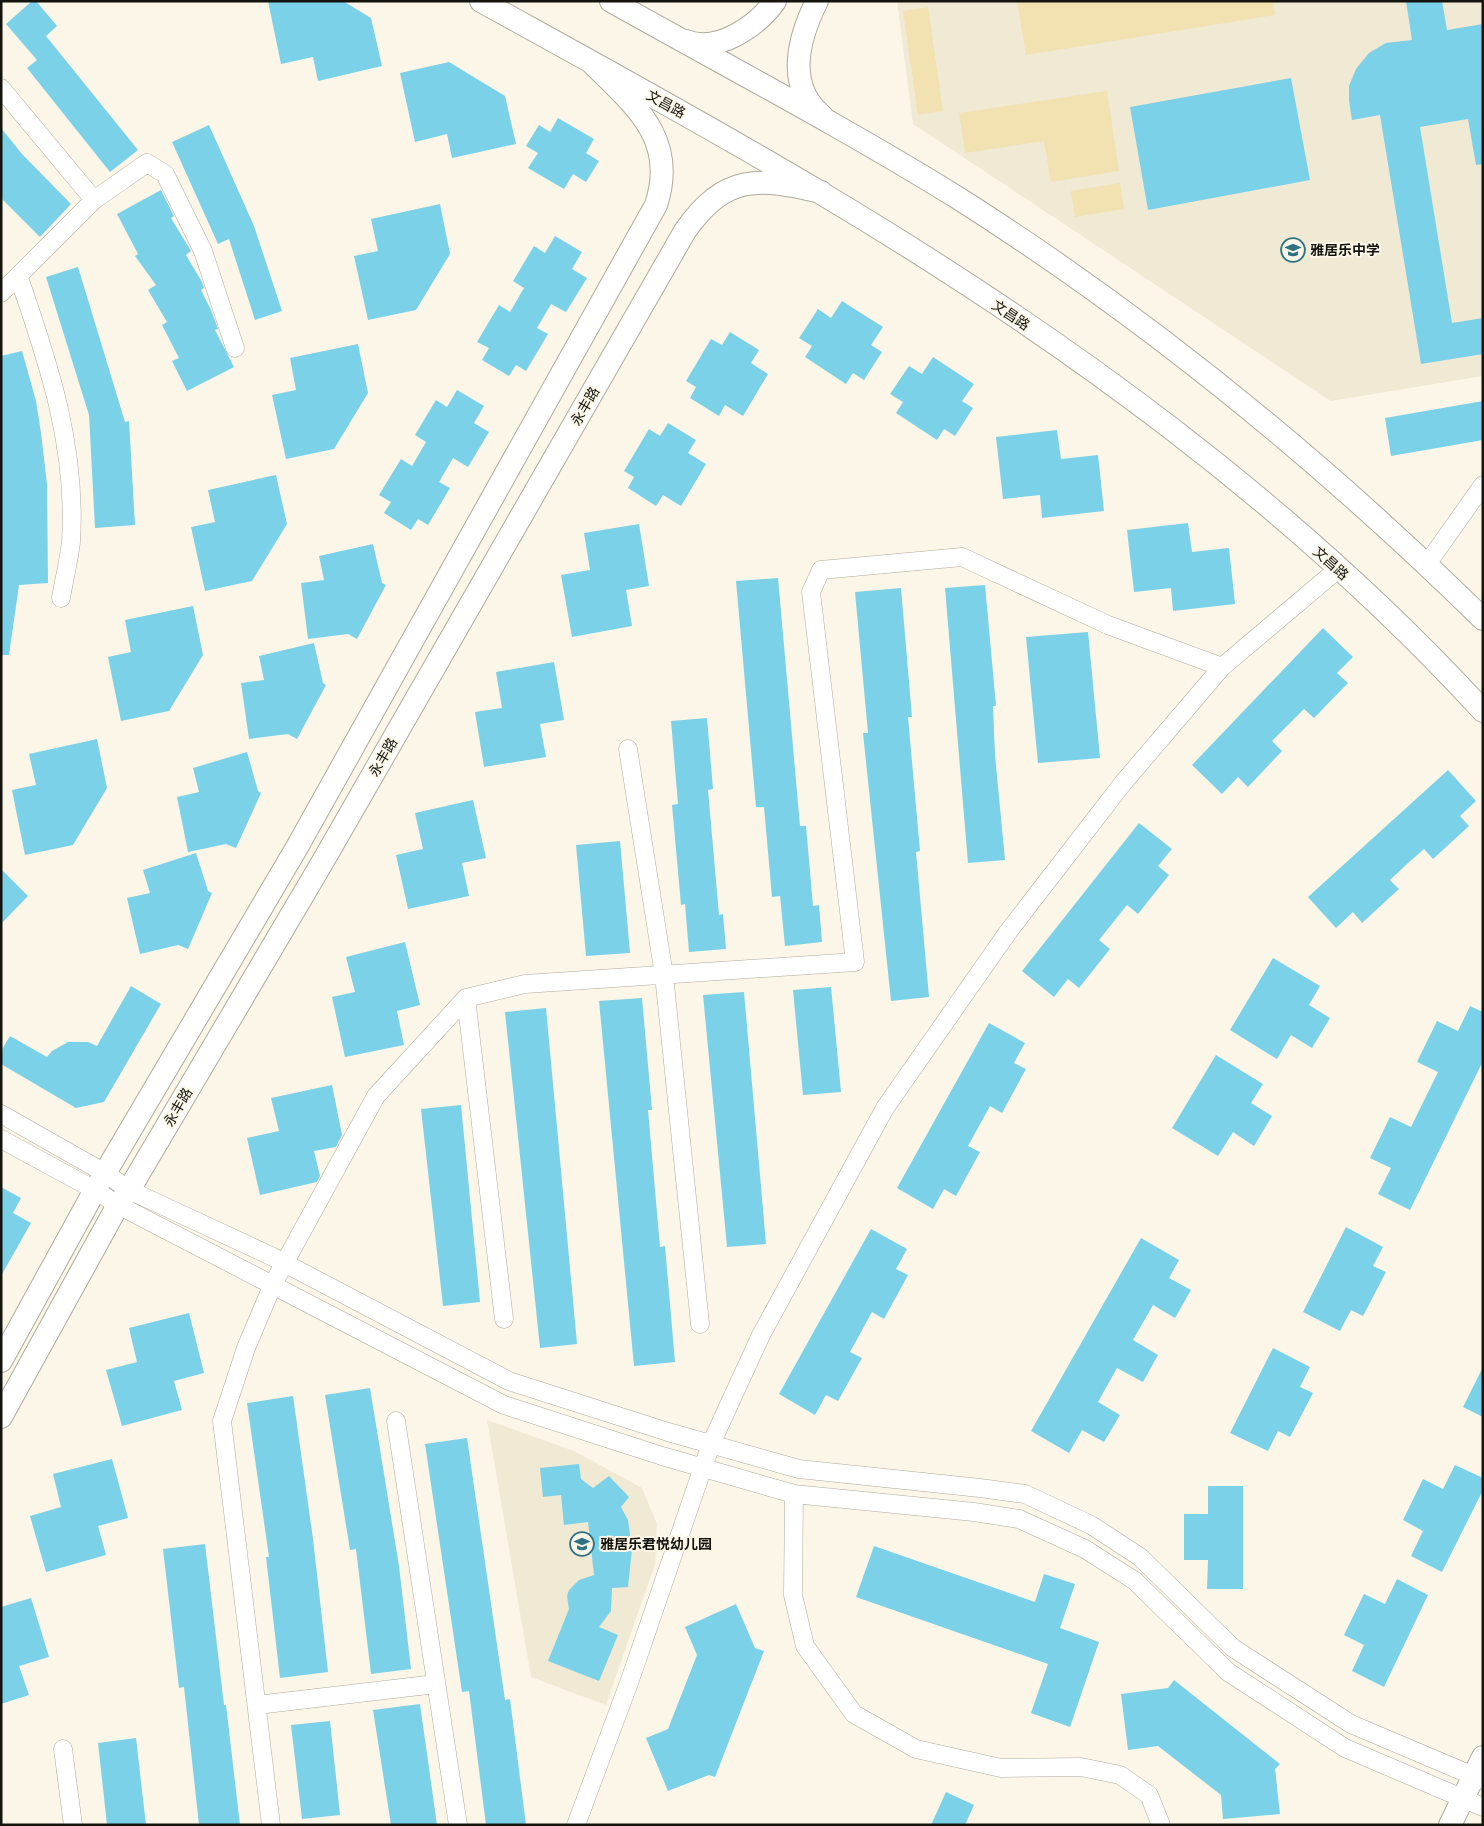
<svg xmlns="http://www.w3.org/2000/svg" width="1484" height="1826" font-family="'Work Sans','Noto Sans SC',sans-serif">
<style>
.built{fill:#f0e9d4}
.green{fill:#f2e1b1}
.building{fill:#7bd1e8}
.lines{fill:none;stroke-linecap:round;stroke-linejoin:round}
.minor-casing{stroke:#aeaa9c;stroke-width:19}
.tertiary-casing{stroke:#aeaa9c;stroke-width:24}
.minor{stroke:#fff;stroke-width:18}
.tertiary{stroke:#fff;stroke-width:22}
.labels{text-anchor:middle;stroke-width:4;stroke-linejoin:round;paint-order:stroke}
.street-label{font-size:14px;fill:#14130e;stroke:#fbf6e7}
.poi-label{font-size:14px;font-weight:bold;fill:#14130e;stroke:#fbf6e7;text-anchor:start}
</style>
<rect width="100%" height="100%" fill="#fbf6e7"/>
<path class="built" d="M897,1H1483V376L1331,401L913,124Z
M487,1420L574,1451L642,1488L657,1524L655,1564L606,1705L531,1677Z"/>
<path class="green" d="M1017,1H1273L1275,15L1026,55Z
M928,7L943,111L918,115L903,11Z
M1107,91L1119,171L1051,182L1044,141L965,153L959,113Z
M1120,183L1124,209L1075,217L1071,191Z"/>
<path class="building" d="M32,1H36L57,26L46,36L138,150L110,172L27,68L37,60L6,24Z
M268,1H343L371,18L382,66L318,81L313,57L281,64Z
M1406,1H1442L1447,30L1483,24V164L1476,165L1468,119L1420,127L1452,323L1483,318V354L1421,364L1380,115L1352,120L1349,101V86L1356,69L1369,53L1386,43L1412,40Z
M449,62L505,96L516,144L452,158L447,134L415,142L400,73Z
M1291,78L1310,180L1148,210L1130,107Z
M558,118L594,139L586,153L599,161L586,182L573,174L564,189L528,168L538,153L526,146L539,125L550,132Z
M209,125L254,226L282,311L255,320L229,239L218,244L172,142Z
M1,128L22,154L71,204L40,237L1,198Z
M161,190L174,216L171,218L191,251L186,255L202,282L204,288L201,290L211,310L218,329L215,330L234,367L187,391L172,361L179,358L162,325L167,322L148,290L156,285L135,256L138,254L117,214Z
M440,204L450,254L416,310L368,320L354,256L378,251L371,219Z
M555,236L582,252L572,269L587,278L566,312L551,304L537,328L548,334L526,371L516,365L509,376L482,360L489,348L477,342L499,305L510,312L524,288L513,281L534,246L545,253Z
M78,267L125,422L129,421L135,525L95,528L89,415L46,277Z
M842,301L883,327L871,345L882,352L864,380L853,373L846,384L805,357L812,346L799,338L818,309L831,318Z
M730,332L759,350L751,363L768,374L743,416L725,405L719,416L690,398L696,387L686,381L711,339L722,345Z
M358,344L368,393L334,449L286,459L272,395L296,390L290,358Z
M22,351L36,401L41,433L47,484L48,583L19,585L9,655H1V356Z
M933,357L974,384L962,401L973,408L955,436L944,429L937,440L896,413L903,402L890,394L909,366L922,374Z
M457,390L484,406L474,423L489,432L468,467L453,458L439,482L450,488L428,525L418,519L411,530L384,513L391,502L379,495L401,459L412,466L426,442L415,435L436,400L447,407Z
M1483,401V440L1391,456L1385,418Z
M668,423L696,440L688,453L706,464L681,506L663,495L656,506L628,488L634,477L624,471L649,429L660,436Z
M1057,430L1061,459L1098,455L1104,511L1042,518L1040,495L1003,499L996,437Z
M276,475L287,524L252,581L205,591L191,527L215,522L208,490Z
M1188,523L1192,552L1229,548L1235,604L1173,611L1171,588L1134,592L1127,530Z
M639,524L649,586L626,590L632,626L572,637L561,575L590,570L584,533Z
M373,544L382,583L386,585L357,639L348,634L308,639L301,583L324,580L319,556Z
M778,578L800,826H806L813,906L819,905L822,942L785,946L780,896L772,897L764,807H756L736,581Z
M985,585L996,706H993L995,755L1005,860L968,863L945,588Z
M901,588L912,717H908L920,851L916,852L929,997L891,1001L863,733H868L855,592Z
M193,606L203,655L169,711L121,721L108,657L131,652L125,620Z
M1323,628L1353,657L1337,673L1348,683L1314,718L1304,709L1272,741L1282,751L1248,787L1238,777L1222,794L1192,765Z
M1088,632L1100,758L1038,763L1026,637Z
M314,643L323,683L326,685L297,739L288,734L249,739L241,683L264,680L259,656Z
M554,662L564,720L540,724L546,757L484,767L475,712L502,708L496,672Z
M707,718L713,789L708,790L719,915L723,914L726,949L689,952L685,904L681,905L672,805L678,804L671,721Z
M97,739L107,788L73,845L25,855L12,790L36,785L29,754Z
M247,752L258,791L261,793L236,848L226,844L188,852L177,797L199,792L193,768Z
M1448,770L1476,801L1460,816L1469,826L1433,859L1424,849L1407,864L1390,880L1399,889L1362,923L1353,912L1336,928L1308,897Z
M473,800L486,858L462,863L469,896L408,909L396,855L423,849L415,813Z
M1139,823L1172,849L1158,866L1169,875L1138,914L1127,905L1099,940L1110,949L1079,988L1068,979L1054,997L1022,971Z
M620,841L630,953L586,956L576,845Z
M196,853L208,891L212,893L188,949L178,945L140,954L127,898L150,893L143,870Z
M1,869L28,896L1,924Z
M405,942L420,1005L397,1011L404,1045L345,1057L332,997L355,992L346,957Z
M1273,958L1320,986L1309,1005L1330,1018L1312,1048L1291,1035L1277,1059L1230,1030Z
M131,986L161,1004L104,1102L76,1108L1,1064V1051L10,1036L47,1057L52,1051L68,1042H88L97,1046Z
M831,987L841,1092L803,1095L793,990Z
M744,992L766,1244L727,1247L703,995Z
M642,998L652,1110H648L660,1247L665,1246L675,1362L634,1366L599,1001Z
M1470,1006L1483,1012V1061L1410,1210L1378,1194L1391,1168L1370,1158L1390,1117L1411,1127L1438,1072L1417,1062L1437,1021L1458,1031Z
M546,1008L577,1344L540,1348L505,1012Z
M989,1023L1025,1043L1014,1063L1026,1069L1002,1113L990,1106L968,1146L980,1152L956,1196L944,1189L933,1209L897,1188Z
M1216,1055L1263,1084L1251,1103L1272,1116L1254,1146L1233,1132L1218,1156L1172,1128Z
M332,1085L342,1135L336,1147L314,1151L320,1176L317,1182L260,1195L247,1138L279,1131L271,1098Z
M461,1105L480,1302L443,1306L421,1109Z
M1,1187L21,1198L13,1213L31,1223L1,1276Z
M1346,1227L1383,1247L1373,1266L1386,1272L1363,1316L1351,1310L1340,1331L1303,1312Z
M871,1229L907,1249L896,1269L908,1275L884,1319L872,1312L850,1352L862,1358L838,1401L826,1395L815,1415L779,1394Z
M1141,1238L1179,1260L1169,1278L1191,1290L1175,1318L1153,1305L1133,1340L1158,1355L1143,1382L1117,1368L1098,1402L1120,1415L1104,1442L1082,1430L1069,1453L1031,1431Z
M189,1313L204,1373L174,1381L182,1410L122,1426L106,1370L137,1362L129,1328Z
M1273,1348L1310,1367L1300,1387L1313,1393L1290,1437L1278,1431L1268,1451L1230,1433Z
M1483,1367V1417L1463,1407Z
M370,1388L399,1566L411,1669L371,1674L356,1549L350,1550L325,1395Z
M293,1396L313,1539L328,1672L280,1678L266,1557H269L247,1403Z
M467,1438L505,1700L510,1699L526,1825H486L469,1691L462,1692L425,1444Z
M112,1459L128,1518L98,1526L106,1555L46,1572L30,1516L61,1507L53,1474Z
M579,1464L581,1479L593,1488L609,1476L629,1497L621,1507L628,1520L632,1549L628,1587L612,1588L611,1611L599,1627L618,1635L599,1681L548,1661L569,1609L567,1596L569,1590L579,1580L594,1575L588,1522L564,1525L561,1495L543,1497L540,1468Z
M1455,1465L1483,1478V1490L1442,1572L1411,1556L1423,1531L1403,1520L1423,1479L1443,1489Z
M1208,1486H1243V1589H1207L1208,1560H1184V1514H1208Z
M205,1544L224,1705H226L240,1825H199L184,1687L179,1688L163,1549Z
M874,1546L1035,1602L1044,1574L1075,1584L1060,1628L1099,1642L1070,1727L1031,1713L1048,1664L856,1597Z
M1397,1579L1428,1595L1384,1687L1352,1671L1364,1645L1344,1635L1364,1594L1385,1604Z
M31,1598L49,1657L19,1666L29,1695L1,1704V1607Z
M736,1604L755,1648L764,1651L715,1777L709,1775L668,1791L646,1738L668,1729L697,1655L685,1627Z
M1174,1680L1280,1764L1275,1769L1280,1814L1223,1819L1221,1795L1158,1746L1128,1750L1121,1694L1168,1688Z
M420,1704L437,1825H391L373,1710Z
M330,1721L340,1815L302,1819L291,1725Z
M136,1738L146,1825H107L98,1743Z
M946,1792L974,1805L965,1825H931Z"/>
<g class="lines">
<g class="minor-casing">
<path id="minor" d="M1,88L94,200
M19,278C49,364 77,449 71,542C69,560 64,580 61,598
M1,293L94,200L147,163L165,174L203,251L235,348
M1427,564L1483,485
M628,749L664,975L700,1324
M466,998L504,1319
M1,1114L105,1173L129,1190L271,1256L509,1381L668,1432L799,1469L980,1488L1025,1494L1091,1525L1140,1557L1233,1648L1351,1724L1483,1780
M1,1139L95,1190L118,1205L504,1405L662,1456L794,1494L974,1512L1019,1519L1085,1549L1135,1581L1228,1672L1345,1748L1483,1807
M396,1421L458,1825
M794,1494L793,1595L805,1646L854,1714L916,1749L1001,1768L1081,1767L1120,1775L1149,1795L1161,1825
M257,1705L436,1684
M63,1749L73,1825
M271,1825L222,1421L246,1348L273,1284L376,1096L466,998L525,984L855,962L811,592L821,570L962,557L1108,625L1222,667
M576,1825L630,1680L711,1444L761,1335L885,1108L1008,932L1123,783L1222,667L1338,569"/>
</g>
<g class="tertiary-casing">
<path id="tertiary" d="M481,1C595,64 709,126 821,193C1061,336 1293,504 1483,711
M611,1C727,66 845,128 958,198C1147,318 1323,462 1483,619
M817,1C799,37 785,86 822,116
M686,41C718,54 758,25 775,1
M1,1361L95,1190L296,849L656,205C678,138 634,105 591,62
M1,1417L118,1205L129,1190L322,863L685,231C725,174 758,177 821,192
M1450,1825L1483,1757"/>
</g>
<use href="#minor" class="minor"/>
<use href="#tertiary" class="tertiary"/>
</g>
<defs>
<g id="school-ring" transform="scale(1.25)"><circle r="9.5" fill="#fbf6e7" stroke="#2f7383" stroke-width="1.5"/><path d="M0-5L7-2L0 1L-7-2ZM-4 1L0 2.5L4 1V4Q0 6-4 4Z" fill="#2f7383"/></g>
</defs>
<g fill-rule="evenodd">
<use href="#school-ring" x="1293" y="250"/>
<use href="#school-ring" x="582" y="1544"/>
</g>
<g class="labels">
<g class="street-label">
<text transform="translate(666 104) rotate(29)" y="5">文昌路</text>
<text transform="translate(1011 315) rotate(34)" y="5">文昌路</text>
<text transform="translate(585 406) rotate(-60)" y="5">永丰路</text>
<text transform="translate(1331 563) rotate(42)" y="5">文昌路</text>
<text transform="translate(383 757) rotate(-60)" y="5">永丰路</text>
<text transform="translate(178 1107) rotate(-60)" y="5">永丰路</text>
</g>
<g class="poi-label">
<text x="1310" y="255">雅居乐中学</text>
<text x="600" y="1549">雅居乐君悦幼儿园</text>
</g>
</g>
<rect width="1484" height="1826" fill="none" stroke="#14130e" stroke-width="5"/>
</svg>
